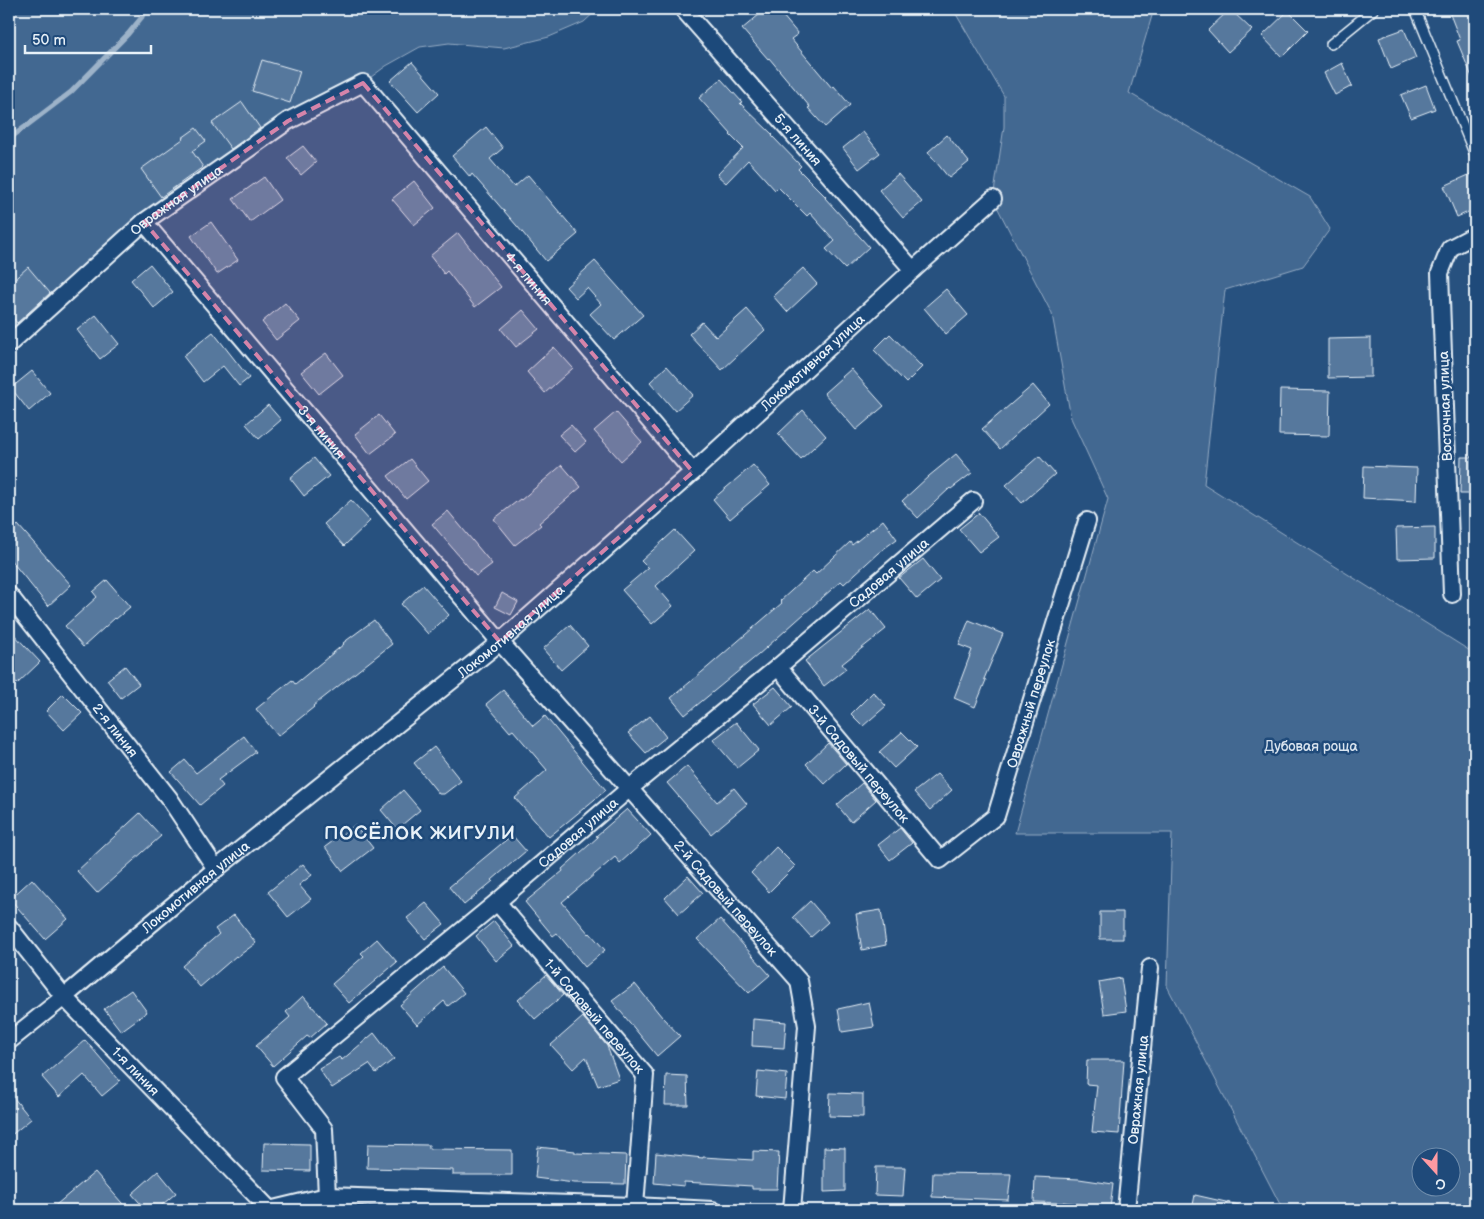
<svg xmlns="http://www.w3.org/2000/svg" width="1484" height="1219" font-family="'Balsamiq Sans',sans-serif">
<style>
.green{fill:#436891;stroke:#96acc4;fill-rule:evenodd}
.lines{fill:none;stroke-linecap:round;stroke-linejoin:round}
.stream{stroke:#9db3c9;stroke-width:5}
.building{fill:#57789d;stroke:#e8f1f8}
.service-casing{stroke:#e8f1f8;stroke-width:12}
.minor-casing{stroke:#e8f1f8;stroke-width:20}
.service{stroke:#1f4a7a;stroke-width:9}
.minor{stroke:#1f4a7a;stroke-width:16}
.marked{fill:#d584aa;fill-opacity:0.2;stroke:#d584aa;stroke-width:4;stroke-dasharray:10 6;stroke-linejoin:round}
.labels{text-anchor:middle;stroke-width:5;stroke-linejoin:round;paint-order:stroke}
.street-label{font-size:14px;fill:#e8f1f8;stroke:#1f4a7a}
.park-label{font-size:14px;fill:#d8e3ee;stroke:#1f4a7a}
.district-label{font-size:19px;font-weight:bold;letter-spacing:1px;fill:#e8f1f8;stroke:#1f4a7a}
</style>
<rect width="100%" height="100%" fill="#27517f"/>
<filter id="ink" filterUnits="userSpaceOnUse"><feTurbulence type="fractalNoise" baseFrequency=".02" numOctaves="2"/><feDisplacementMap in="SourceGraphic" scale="10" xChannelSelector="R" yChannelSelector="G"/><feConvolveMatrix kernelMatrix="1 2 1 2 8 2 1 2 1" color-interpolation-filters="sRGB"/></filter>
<g filter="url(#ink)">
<path class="green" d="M18,9H598L584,22L549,37L504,48L449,43L420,47L386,66L363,83L288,121L144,222L9,344V16Z
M953,9H1154L1129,93L1310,197L1330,229L1303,266L1225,290L1204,484L1475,654V1210H1283L1167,986L1172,833H1015L1108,499L1071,418L1052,314L993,199L1004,127V96ZM1422,1156H1452V1186H1422Z"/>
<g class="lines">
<path class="stream" d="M9,139L71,92L128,34L142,17L144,9"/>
</g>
<path class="building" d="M766,9H777L798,34L791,39L832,88L834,86L850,105L825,127L808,108L810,107L769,58L768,59L742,29Z
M1230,9L1252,30L1228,52L1208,30Z
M1448,9H1475V84L1457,41L1460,40Z
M1288,11L1308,31L1282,57L1262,36Z
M1404,29L1416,58L1391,69L1379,38Z
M262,60L300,71L290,103L252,91Z
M412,62L439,93L418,112L390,81Z
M1342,63L1352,86L1335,95L1324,73Z
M721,79L742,102L740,103L773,135L772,136L801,166L798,169L826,197L825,198L869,247L845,269L826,249L835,241L810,213L807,216L778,187L775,190L748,160L726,183L717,175L743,148L730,135L731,134L699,98Z
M1426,85L1435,109L1411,118L1401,95Z
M242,102L260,128L231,149L212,123Z
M486,127L503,148L490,159L514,187L528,175L578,234L546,261L523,233L472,174L470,177L452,156Z
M196,128L206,141L192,151L203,167L161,197L141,169L183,139L182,138Z
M863,132L880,153L859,169L843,148Z
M947,135L969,162L949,178L928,152Z
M303,146L316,162L301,175L287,158Z
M898,174L922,202L903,218L879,190Z
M1471,174L1475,183V209L1457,217L1444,186Z
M264,177L280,200L250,222L233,199Z
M414,181L435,208L414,225L392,199Z
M211,222L238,260L217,274L191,236Z
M458,233L501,287L475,307L447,271L444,274L430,256Z
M595,261L643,315L614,340L590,314L601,304L587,288L576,298L566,287Z
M150,264L173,292L154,308L131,280Z
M28,267L50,293L17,323L9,313V284Z
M803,268L817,284L787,312L773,296Z
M946,289L968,315L946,334L924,308Z
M285,303L300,321L276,340L262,322Z
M747,309L765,330L722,370L689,334L702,322L716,337Z
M523,310L539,329L516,347L501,329Z
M96,315L119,344L100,359L77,330Z
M213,332L249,378L239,386L223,366L203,382L183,356Z
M890,334L922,367L906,383L874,350Z
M1371,338V377L1328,378V339Z
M554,347L573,368L545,393L527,372Z
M326,353L343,375L319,394L301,372Z
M667,366L693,395L675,411L650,382Z
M851,369L884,406L856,430L824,393Z
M32,371L50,393L29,411L11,388Z
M1033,385L1049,404L1000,449L982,429Z
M1280,390L1330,391L1329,436L1279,435Z
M268,405L281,420L259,439L246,424Z
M803,410L826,436L801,459L778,434Z
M616,412L642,442L621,461L594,431Z
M379,415L395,435L370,454L355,434Z
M571,425L586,442L575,452L559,435Z
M956,454L972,473L951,489L950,488L918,518L902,501L929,476Z
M1039,456L1055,474L1022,503L1006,485Z
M1461,457H1475V494H1460Z
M314,458L329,476L304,496L290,478Z
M410,459L428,481L406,499L388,476Z
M562,465L581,487L539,523L541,525L515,545L494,519L520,499L521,500Z
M753,465L770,485L730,519L713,499Z
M1364,466L1417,468L1416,501L1363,498Z
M351,500L370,521L344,546L324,524Z
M448,511L492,564L476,576L432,524Z
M979,513L999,537L979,552L959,529Z
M883,520L897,539L878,553L844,584L841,581L758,655L685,715L671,698L708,667L782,603L780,601L813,571L816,574L850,542L852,545Z
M18,525L71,585L48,606L9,558V533Z
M1435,527V558L1397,559L1396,528Z
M675,530L694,551L656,586L673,606L652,624L622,590L648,568L641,561Z
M923,559L940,580L917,599L899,578Z
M107,580L130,607L116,619L115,618L83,647L65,626L97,597L93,592Z
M423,585L449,615L428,634L401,604Z
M502,593L518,602L511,615L495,607Z
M870,609L886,629L842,664L846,669L824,686L805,661Z
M374,620L392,644L313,706L314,707L278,736L256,709L292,680L295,684L344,644L343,643Z
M969,620L1003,634L984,679L986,680L975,707L954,698L972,650L959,645Z
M570,625L588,646L561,670L543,649Z
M9,629L40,662L17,684L9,675Z
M125,666L139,684L121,698L107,680Z
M775,687L792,707L771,725L753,704Z
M503,690L533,726L545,716L606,790L549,837L515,798L547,770L513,730L510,732L486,704Z
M873,692L886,706L863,726L851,714Z
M63,694L82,713L64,730L46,711Z
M650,716L666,737L646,753L628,733Z
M736,722L759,750L737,768L713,740Z
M902,732L917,747L894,768L879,752Z
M244,736L256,752L218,780L223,786L200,805L171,772L185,760L196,773Z
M828,743L846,764L825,784L806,764Z
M434,747L461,781L444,794H439L414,763Z
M687,766L717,802L734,788L747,804L711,834L667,783Z
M937,774L952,790L930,810L914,792Z
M862,783L876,800L851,822L837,805Z
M403,790L420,810L397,829L381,810Z
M627,809L651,835L620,863L615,857L562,902L589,934L590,933L605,950L585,967L557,933L553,936L525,902L563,871L562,869L598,837L596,836Z
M140,813L161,836L97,893L77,871Z
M355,825L373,848L343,871L325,847Z
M900,828L912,843L890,860L878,845Z
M512,835L526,851L492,880L493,881L464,905L449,887Z
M776,847L795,866L769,892L751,873Z
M303,864L312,875L299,885L311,899L288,917L268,892Z
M688,876L703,893L679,914L665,898Z
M32,879L68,919L45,939L10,899Z
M810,901L828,922L811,937L793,917Z
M426,903L444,924L425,939L407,918Z
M881,910L886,945L862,950L856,914Z
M1100,912H1123V939H1100Z
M234,915L256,943L237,957L236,956L200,987L182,966L219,934L215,929Z
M720,919L770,975L749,993L697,939Z
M494,921L514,946L496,961L476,936Z
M377,939L397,962L349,1003L332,984L364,956L361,953Z
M443,967L464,993L448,1006L444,1001L417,1025L400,1005Z
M546,975L563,995L535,1019L518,1000Z
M1121,978L1126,1011L1104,1014L1099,982Z
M635,984L662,1017L680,1036L657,1056L612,1001Z
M131,990L147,1012L121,1031L104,1009Z
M303,996L327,1023L310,1038L307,1036L273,1066L256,1046L290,1017L286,1012Z
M869,1002L874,1027L842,1032L838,1009Z
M583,1017L607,1046L619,1079L598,1086L586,1057L573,1069L551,1045Z
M753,1019L786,1022L784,1048L752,1046Z
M374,1033L394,1059L376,1073L369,1064L332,1088L319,1069L339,1057L342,1060Z
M85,1040L120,1081L102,1096L84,1075L59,1097L42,1077Z
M1087,1060H1124L1119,1134L1092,1132L1097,1085L1086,1084Z
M758,1071L787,1074L785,1099L756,1096Z
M666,1075L687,1076L688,1105H665Z
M9,1092L31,1119L9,1137Z
M830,1093L863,1094V1117L829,1116Z
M264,1143L310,1144V1171L263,1170Z
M368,1144L429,1145V1149L512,1150V1175H453V1170L367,1168Z
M538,1147L575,1151V1153L626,1155L625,1184L574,1183L535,1178Z
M824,1147L845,1148V1191L824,1192Z
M753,1151L779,1152L777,1189H752V1186L684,1182V1186L654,1183L656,1153L703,1158V1157L753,1160Z
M876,1167H905L903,1196L875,1195Z
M158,1171L176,1193L156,1210H146L132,1194Z
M95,1172L128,1210H50Z
M933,1173L1011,1174L1008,1200L932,1197Z
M1035,1177L1079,1179L1113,1184L1110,1208L1063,1202L1062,1203L1034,1202Z
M1195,1195L1239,1205L1238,1210H1192Z"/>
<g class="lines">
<g class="service-casing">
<path id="service" d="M1415,9L1475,155
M1331,44L1374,9"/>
</g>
<g class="minor-casing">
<g id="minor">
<path id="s1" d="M683,9L913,270"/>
<path id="s2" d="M144,222L500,642L799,981L807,1026L792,1210"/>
<path id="s3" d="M9,344L144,222L288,121L363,83L693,472"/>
<path d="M1452,594L1440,273L1450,248L1475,235"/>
<path id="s4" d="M9,595L169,798L216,869"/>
<path id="s5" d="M778,667L940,860L996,816L1087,521"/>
<path id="s6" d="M497,902L645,1075L635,1206"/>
<path id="s7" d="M9,927L64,997L270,1210"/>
<path id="s8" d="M9,1041L64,997L216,869L500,642L693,472L913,270L993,199"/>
<path id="s9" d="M327,1196L324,1129L284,1077L497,902L630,788L778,667L973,501"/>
<path d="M269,1210L327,1196L635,1206L713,1210"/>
<path id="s10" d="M1126,1210L1150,968"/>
</g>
</g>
<use href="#service" class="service"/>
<use href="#minor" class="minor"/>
</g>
</g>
<path class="marked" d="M363,83L693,472L500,642L144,222L288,121Z"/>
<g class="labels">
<g class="street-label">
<text dy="5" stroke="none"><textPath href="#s1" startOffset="174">5-я линия</textPath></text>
<text dy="5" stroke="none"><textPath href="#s3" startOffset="221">Овражная улица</textPath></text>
<text dy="5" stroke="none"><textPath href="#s3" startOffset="698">4-я линия</textPath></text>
<text dy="5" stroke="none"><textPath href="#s8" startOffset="1052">Локомотивная улица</textPath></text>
<text transform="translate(1445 406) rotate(-92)" y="5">Восточная улица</text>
<text dy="5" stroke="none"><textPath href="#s2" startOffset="275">3-я линия</textPath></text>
<text dy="5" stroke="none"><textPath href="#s9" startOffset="920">Садовая улица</textPath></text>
<text dy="5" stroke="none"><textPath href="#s8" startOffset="648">Локомотивная улица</textPath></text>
<text dy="5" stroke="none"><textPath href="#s5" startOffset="441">Овражный переулок</textPath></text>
<text dy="5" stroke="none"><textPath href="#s4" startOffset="172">2-я линия</textPath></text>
<text dy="5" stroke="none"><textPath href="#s5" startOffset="126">3-й Садовый переулок</textPath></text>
<text dy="5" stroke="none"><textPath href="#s9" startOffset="515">Садовая улица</textPath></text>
<text dy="5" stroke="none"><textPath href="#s8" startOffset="242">Локомотивная улица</textPath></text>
<text dy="5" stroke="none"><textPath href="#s2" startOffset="892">2-й Садовый переулок</textPath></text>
<text dy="5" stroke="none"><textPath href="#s6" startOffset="150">1-й Садовый переулок</textPath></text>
<text dy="5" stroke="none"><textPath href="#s7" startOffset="192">1-я линия</textPath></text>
<text dy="5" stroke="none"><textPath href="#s10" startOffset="121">Овражная улица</textPath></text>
</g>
<g class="park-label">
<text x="1311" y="751">Дубовая роща</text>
</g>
<g class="district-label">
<text x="420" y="839">ПОСЁЛОК ЖИГУЛИ</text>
</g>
</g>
<rect width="1484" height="1219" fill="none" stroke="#1f4a7a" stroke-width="30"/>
<rect x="15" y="15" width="1454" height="1189" fill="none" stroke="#e8f1f8" stroke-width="2" filter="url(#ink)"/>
<g transform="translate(1436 1172) rotate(159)"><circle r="24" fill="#1f4a7a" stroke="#6f8dac"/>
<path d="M0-4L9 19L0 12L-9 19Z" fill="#ff9aa2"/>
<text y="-8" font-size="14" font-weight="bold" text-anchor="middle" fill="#e8f1f8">С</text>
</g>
<path d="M25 45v8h126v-8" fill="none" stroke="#e8f1f8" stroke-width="2.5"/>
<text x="32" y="45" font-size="15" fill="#e8f1f8" stroke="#1f4a7a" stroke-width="4" paint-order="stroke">50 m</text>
</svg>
